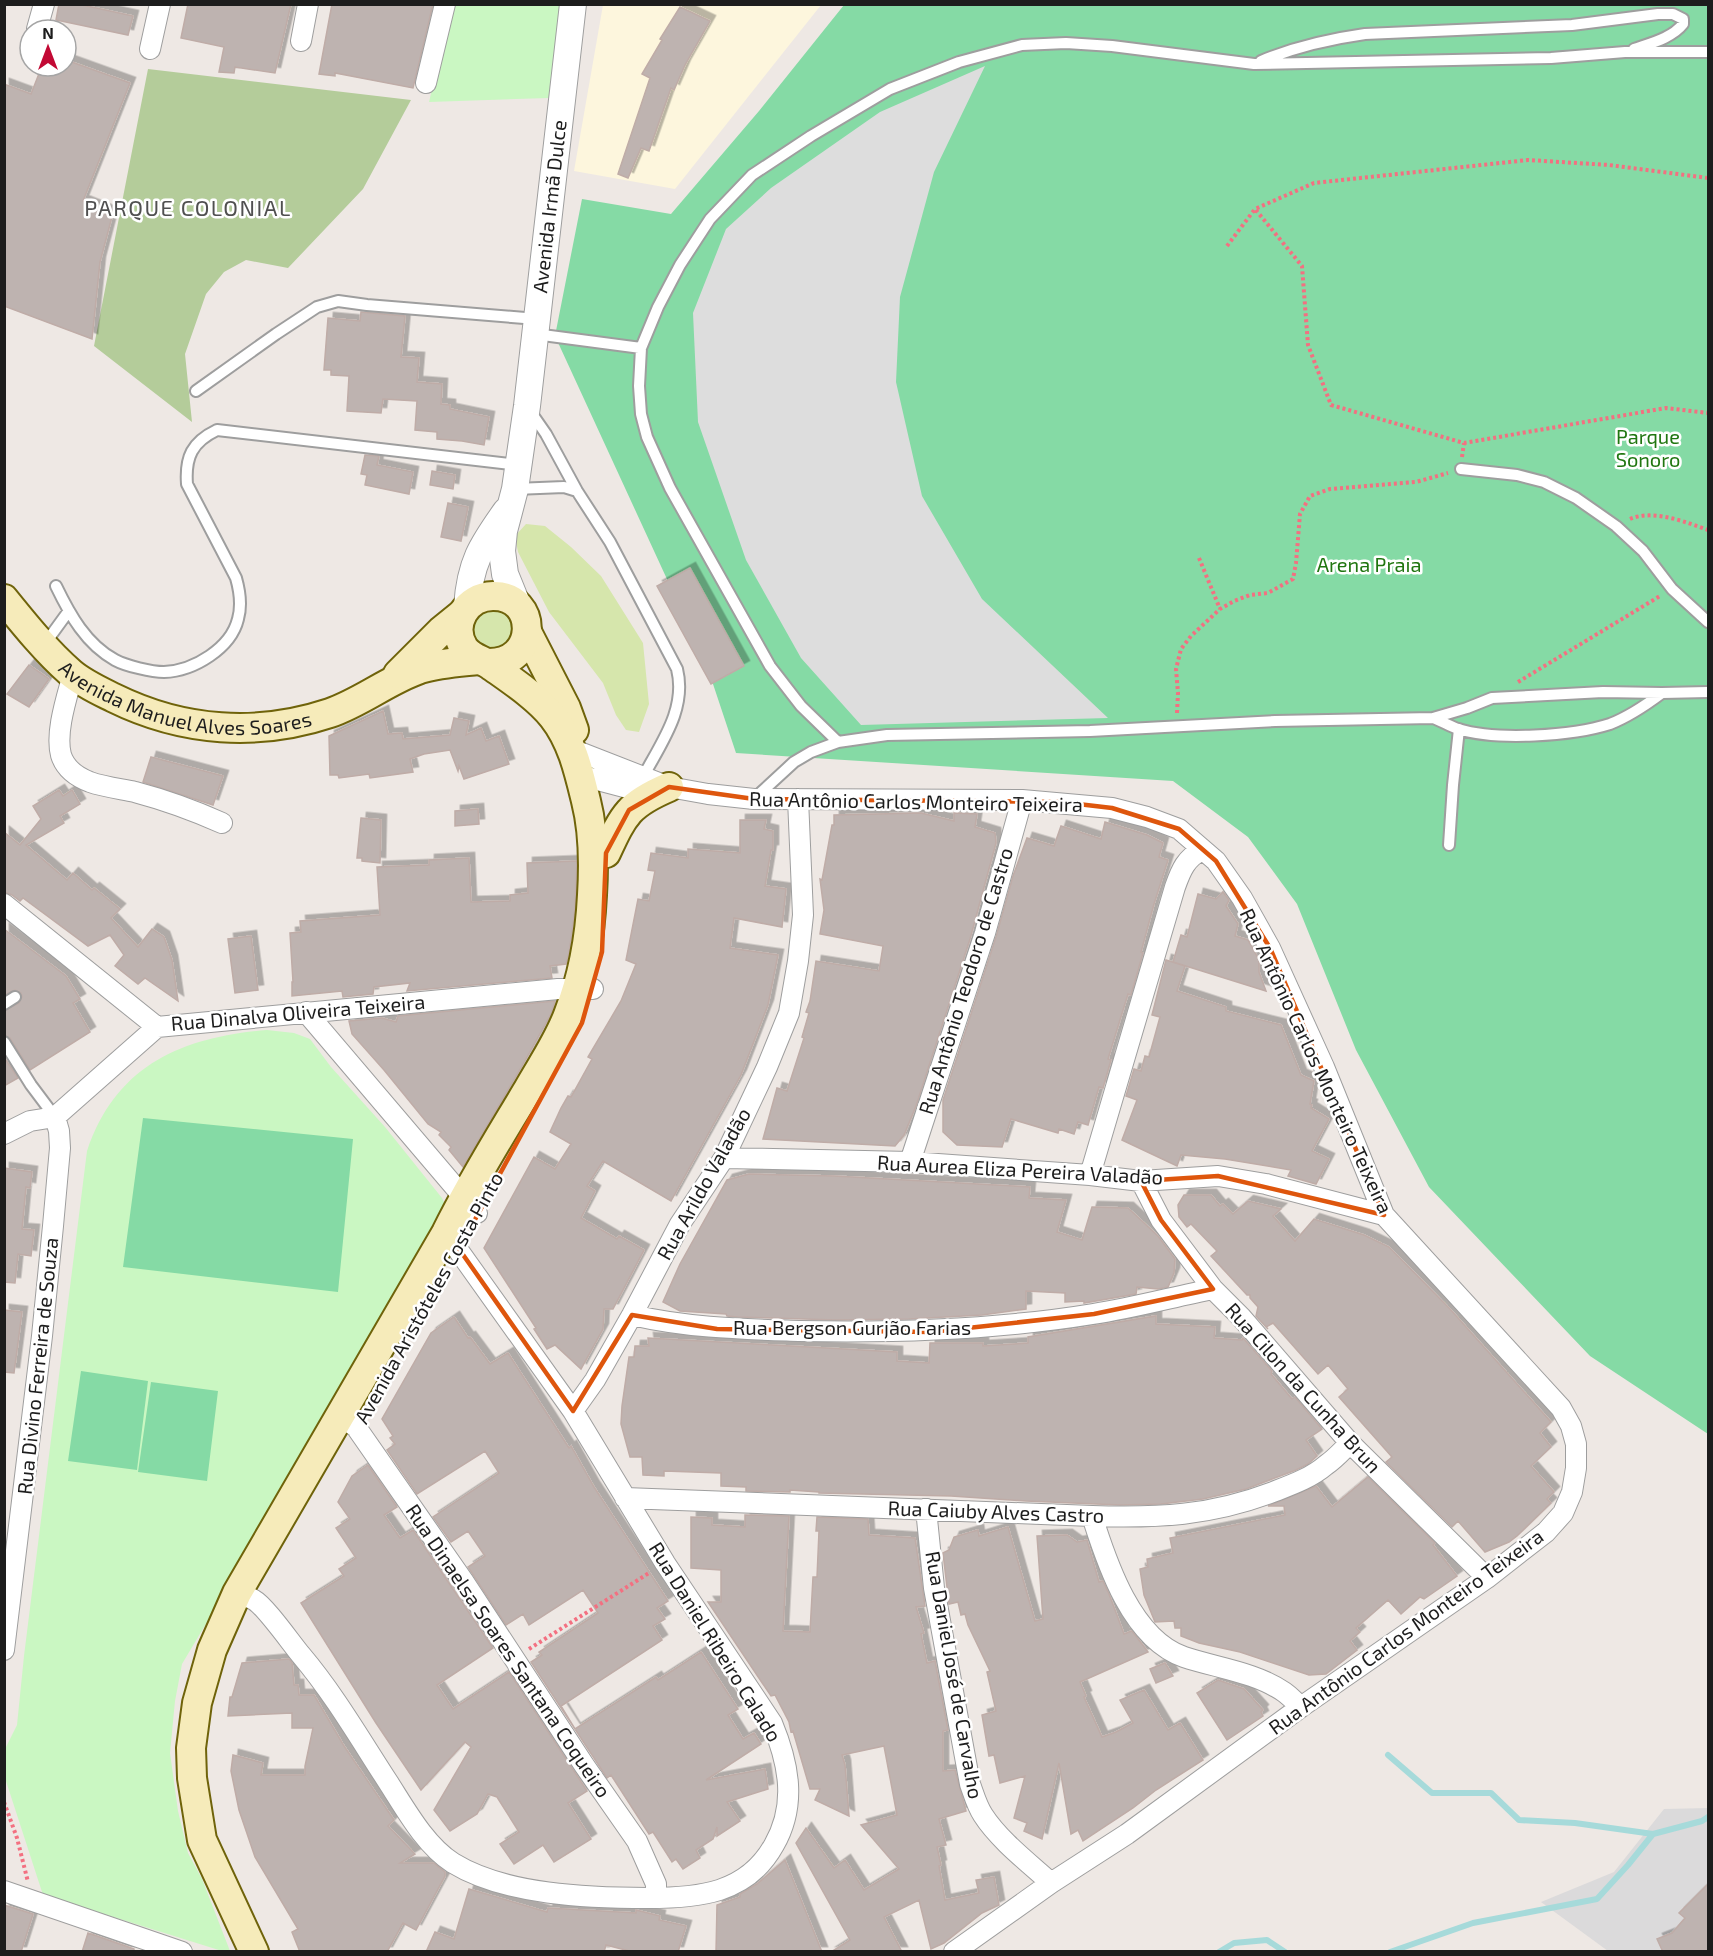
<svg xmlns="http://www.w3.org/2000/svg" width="1713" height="1956" font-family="'Exo 2',sans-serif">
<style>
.residential{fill:#dbdadb}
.education{fill:#fdf6dd}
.grass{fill:#d6e6ac}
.forest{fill:#b4cc9a}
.park{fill:#caf7c2}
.pitch{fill:#85daa5}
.parking{fill:#ddd}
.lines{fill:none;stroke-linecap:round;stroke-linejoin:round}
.stream{stroke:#a6dada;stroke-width:6}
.building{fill:#beb3b0;stroke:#bfaca7;stroke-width:1.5;filter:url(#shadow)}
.service-casing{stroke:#9e9e9e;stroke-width:14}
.minor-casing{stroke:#9e9e9e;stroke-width:22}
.tertiary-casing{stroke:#9e9e9e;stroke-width:28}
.secondary-casing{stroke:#6f630a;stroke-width:32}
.path{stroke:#f37081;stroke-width:4;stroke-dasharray:3 3;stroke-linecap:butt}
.service{stroke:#fff;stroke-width:10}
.minor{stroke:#fff;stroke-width:20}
.tertiary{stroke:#fff;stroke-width:26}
.secondary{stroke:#f6ebba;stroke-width:28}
.marked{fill:none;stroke:#de560d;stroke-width:4.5;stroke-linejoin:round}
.labels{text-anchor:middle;stroke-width:5;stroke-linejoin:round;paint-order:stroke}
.street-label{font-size:20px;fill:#1d1d1d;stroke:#fff}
.park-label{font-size:20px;fill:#207610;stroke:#fff}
.quarter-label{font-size:22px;letter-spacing:1.5px;fill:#505050;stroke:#fff}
</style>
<defs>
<filter id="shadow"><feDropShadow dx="5.5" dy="-5.5" stdDeviation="0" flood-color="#0004"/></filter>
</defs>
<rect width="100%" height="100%" fill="#eee8e4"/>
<path class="residential" d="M1708,1808V1951H1608L1541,1902L1614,1872L1664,1809Z"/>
<path class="education" d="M603,5H821L675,189L574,171Z"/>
<path class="grass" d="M526,524L545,526L571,547L601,576L643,643L649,704L639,732L626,730L616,715L603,683L549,612L518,552L515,536Z
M492,604L519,621L501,655L472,643L471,618Z"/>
<path class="forest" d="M148,69L411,100L363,189L288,268L246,260L224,272L206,294L185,354L192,422L94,346Z"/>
<path class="park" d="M452,5H561L549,98L429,102Z
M267,1030L294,1033L310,1039L331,1067L385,1127L442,1198L448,1210L264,1519L213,1612L182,1664L175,1701L170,1753L178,1811L188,1853L202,1879L230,1951H222L43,1895L5,1778L4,1751L17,1725L24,1656L87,1151C116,1065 182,1037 267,1030Z"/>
<path class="pitch" d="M844,5H1708V1434L1590,1356L1429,1187L1356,1050L1297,904L1248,837L1173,781L736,753L707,666L555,336L582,199L671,214L759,111Z
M143,1118L353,1139L338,1292L123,1267Z
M81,1371L148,1381L137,1470L68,1461Z
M151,1382L218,1391L207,1481L138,1472Z"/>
<path class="parking" d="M985,66L934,172L900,297L896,382L922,496L982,599L1108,718L861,725L801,658L746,560L698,422L693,313L726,229L771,188L880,112Z"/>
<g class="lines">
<path class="stream" d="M1388,1755L1432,1793H1491L1519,1820L1575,1823L1653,1834
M1219,1952L1234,1943L1267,1940L1285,1952
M1390,1952L1473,1923L1597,1899L1628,1865L1653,1834L1702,1821L1708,1817"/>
</g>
<path class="building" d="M59,4H78L133,16L128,35L56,20Z
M188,4H291L275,73L235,67L234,73L219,72L224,47L181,38Z
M332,4H433L413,88L335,73V76L319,74Z
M680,7L710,21L685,65L674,90L671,88L649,151L641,148L628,178L618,174L650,78L642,74L662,40L660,39Z
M66,60L130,83L83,201L113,213L100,262L92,339L4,306V84L31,94L42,66H66Z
M361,312L405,316L401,357L419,358L417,382L442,384L441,404L450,405V409L489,417L484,445L462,441L437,439V432L415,430L417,401L383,399L381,413L347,411L349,376L331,375V370H324L328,318L360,321Z
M365,455L379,456L377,465L413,472L409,494L365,485L367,475L361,474Z
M432,471L455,475L453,489L430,485Z
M448,503L468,507L461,541L441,537Z
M690,568L744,666L711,684L657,586Z
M29,665L49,679L29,707L7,694Z
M383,711L388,734L402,733L403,739L450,735L454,718L469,721L466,735L481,728L486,741L499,736L509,764L464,779L459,766L458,771L450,750L424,754L410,759L413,772L370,778L369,774L339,778L338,775H330L329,736Z
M151,757L223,776L213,805L143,782Z
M59,790L63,796L72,790L80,804L60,816L64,823L26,845L67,880L73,873L92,890L94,888L120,909L111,918L138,947L152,929L164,937L172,960L178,1001L145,978L138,984L115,966L124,955L110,935L88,946L23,898L20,901L12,895L4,892V832L20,845L41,819L33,806Z
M478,809L479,824L455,826V811Z
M921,813L954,821V813L977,814L975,827L995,833L996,843L970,939L916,1106L904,1135L895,1146L763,1139L777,1088L787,1091L804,1038L802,1037L809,1013L806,1012L810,1001L816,961L879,971L883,946L820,934L824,910L820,879L822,880L832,825H834V815Z
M361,818L381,820L380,863L362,861V858H357Z
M740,820H766L764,829L773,831V850H771L765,886L786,889L782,927L734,918L730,948L778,955L768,1005L741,1075L671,1201L603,1161L587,1186L595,1191L581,1218L617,1239L619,1236L644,1250L613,1309H604L603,1329L581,1369L555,1345L547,1349L534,1329L536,1328L484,1248L534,1157L555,1169L571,1144L550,1132L561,1108L568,1096L571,1097L592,1059L588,1057L621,1001L636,964L626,960L638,899L649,901L655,871L648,870L651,853L688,858V849L740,853Z
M1105,822L1147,835L1163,843L1159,857L1168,860L1154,904L1141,952L1143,953L1131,995L1128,994L1108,1059L1111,1060L1103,1088L1099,1087L1088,1125L1078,1122L1074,1134L1059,1129L1058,1133L1011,1119L1002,1147L957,1145L943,1132V1100L996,937L1013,876L1027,838L1054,846L1061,826L1101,839Z
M469,858L471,902L510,901V895L528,893L527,863L577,861L575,909L569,953L566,964L550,966L552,978L407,991L410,983L374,987L373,994L343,997L342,991L292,996V982H293L290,933L301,932L300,921L380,915L377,867L429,865V860Z
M1223,892L1229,900L1226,906L1238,924L1235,936L1248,940L1259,960V972L1266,991L1173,962L1181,935L1187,937L1198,894L1216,899Z
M4,929L66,976L80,999L73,1003L90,1032L30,1070L10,1038L4,1035V1011L19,1003L22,997L21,993L15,990L4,995Z
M251,936L258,990L235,993L228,939Z
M1166,960L1185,966L1177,991L1226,1007V1011L1281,1025L1301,1075L1314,1081L1310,1104L1312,1105L1311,1108L1329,1119L1312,1151L1329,1159L1316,1184L1288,1176L1291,1170L1225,1159L1181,1155L1177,1166L1122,1140L1137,1100L1126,1096L1134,1069L1141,1071L1145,1056L1149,1057L1160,1017L1152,1015Z
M555,1001L551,1014L522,1066L463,1167L449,1150L451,1147L439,1135L441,1132L428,1124L384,1070L352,1034L349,1021L382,1018L396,1022L398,1016Z
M4,1057L18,1078L4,1086Z
M4,1168L32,1172L30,1188L26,1187L22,1229L34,1230L31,1256L18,1254L15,1283L4,1282Z
M749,1174L834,1176L1030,1187L1029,1198L1066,1200L1057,1232L1082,1240L1092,1207L1128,1208L1158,1236L1172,1255L1175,1259L1174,1273L1168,1287L1158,1289L1137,1287L1136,1294L1084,1303V1301L1065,1302V1293L1026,1291V1309L982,1315L909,1319L836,1320L737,1317L727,1316L726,1314L680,1311L663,1302L680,1264L727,1180Z
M1184,1195H1211L1220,1206L1223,1204L1233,1214L1248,1201L1281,1209L1273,1216L1295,1241L1314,1219L1364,1235L1389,1247L1450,1309L1551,1422L1540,1433L1551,1447L1531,1466L1554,1492L1547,1499L1551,1503L1517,1536L1509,1542L1485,1552L1458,1521L1452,1527L1386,1462L1392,1457L1339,1397L1348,1389L1328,1365L1318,1374L1273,1323L1266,1327L1268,1329L1256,1316L1258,1307L1250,1298V1295H1247L1211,1256L1217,1251L1191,1224L1187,1227L1179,1217L1178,1205Z
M4,1310L22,1312L14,1373L4,1372Z
M1156,1316V1324L1215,1327L1214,1338L1242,1340L1243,1338L1272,1371L1271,1374L1292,1399L1295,1397L1322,1429L1306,1440L1317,1456L1308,1464L1296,1470L1246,1489L1203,1499L1161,1504L1120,1505L1026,1501L951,1496L819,1493V1492L790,1490V1492L746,1491V1487L721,1486V1473L664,1471V1476L643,1475L642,1457H630L621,1424L622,1406L629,1357H634L635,1346H649L648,1338L897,1352V1361L929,1363L930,1343H983V1346L1028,1343V1337Z
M454,1317L468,1338L470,1337L490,1364L508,1353L569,1448L571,1446L594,1487L668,1601L657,1608L665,1619L653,1626L662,1640L561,1706L575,1729L656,1677L658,1680L701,1652L738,1709L728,1715L743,1739L754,1733L761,1744L706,1780L765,1769L768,1789L727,1802L740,1821L717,1836V1827L713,1839L696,1850L700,1858L683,1869L676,1859L672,1862L653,1832L649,1834L611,1775L607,1778L531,1662L542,1655L539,1652L598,1613L583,1590L529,1625L523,1614L506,1625L468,1567L485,1556L468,1531L451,1542L433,1517L499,1473L485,1451L417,1494L387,1450L395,1444L390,1438L393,1436L382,1419L431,1333Z
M368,1465L397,1507L384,1515L400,1538L413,1530L493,1648L437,1685L453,1709L509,1672L587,1791L568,1803L591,1839L554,1862L543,1845L514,1864L500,1844L519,1832L497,1797L488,1794L477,1814L450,1831L434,1810L471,1747L465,1742L421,1790L376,1723L301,1603L344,1576L339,1569L356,1558L336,1528L350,1519L338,1502L352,1476Z
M1368,1477L1435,1543L1433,1545L1457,1576L1424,1599L1420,1597L1401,1614L1388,1600L1356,1628L1360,1632L1350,1641L1357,1650L1326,1674L1309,1675L1240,1652L1199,1643L1181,1636V1628H1175L1174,1621L1155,1622L1144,1595L1140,1569L1148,1567L1147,1559L1173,1553L1170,1538L1285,1515L1284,1506H1268L1316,1486L1332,1507Z
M745,1515L789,1516L783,1631L810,1632L813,1577H817L819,1531H816L817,1517L868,1519L869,1535L915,1538L925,1606L916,1607L924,1633L921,1634L927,1663L935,1661L948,1730L943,1731V1771L955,1770L966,1811L939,1819L946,1845L937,1847L941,1865L939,1866L945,1900L979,1893L976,1880L994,1877L999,1905L982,1913L944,1943L931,1949L919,1900L884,1917L902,1952H831L850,1940L796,1843L806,1828L834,1868L845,1860L864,1890L899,1869L861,1825L897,1815L884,1746L842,1755L845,1765L849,1816L815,1800L820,1789H810L793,1731L791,1732L789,1722L775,1695L771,1696L708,1602H721V1570L691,1568V1517L712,1518V1525L745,1527Z
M1008,1527L1035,1621L1043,1619L1037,1536L1067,1535L1077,1542L1087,1540L1099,1582L1103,1581L1109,1594L1124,1634L1132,1631L1148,1652L1080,1682L1086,1696L1084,1697L1102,1737L1116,1732L1133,1723L1120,1700L1144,1690L1168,1730L1180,1723L1203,1760L1156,1790L1133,1808L1083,1841L1078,1830L1071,1834L1059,1763L1042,1839L1024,1831L1027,1823L1014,1818L1025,1776L1000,1783L994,1755L989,1756L982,1715L996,1711L987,1672L990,1671L968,1625L965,1614L961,1615L958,1602L949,1604L943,1553L949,1550L954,1537L978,1530L979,1536Z
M289,1659L292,1662L294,1685H298L299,1695H314L344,1746L394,1820L388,1826L415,1854L400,1863H434L445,1872V1876L416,1930L403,1923L387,1952H300L292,1932L298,1929L255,1857L239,1810L231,1771L233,1755L263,1763L261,1775H305V1766L313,1728H292V1713L228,1716L230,1697H232L242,1663Z
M1165,1663L1173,1676L1156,1683L1150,1669Z
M1218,1680L1244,1689L1263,1710L1261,1712L1263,1716L1227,1740L1197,1693Z
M785,1860L822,1952H716L717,1905L740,1897V1894L757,1884Z
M1708,1884V1952H1663L1657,1939L1672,1933L1685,1918L1679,1913Z
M469,1889L547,1912L548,1908L636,1913V1910L660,1916L659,1920L686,1926L678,1952H633L606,1945L604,1952H426L435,1932L454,1939Z
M4,1905L33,1914L21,1952H4Z
M88,1933L134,1949V1952H82Z"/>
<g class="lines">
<g class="service-casing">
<path id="service" d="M1261,61C1295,47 1329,39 1365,34L1572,25L1658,14H1673L1683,19V24C1672,38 1651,43 1634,49
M535,334L641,348
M196,391L276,334L317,307L338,301L367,305L537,319
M530,411L546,434L577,491L610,542L677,669C687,709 661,743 643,777
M1461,469L1517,475L1544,482L1576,498L1616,526L1643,551L1672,589L1708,622
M515,489L564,487L577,491
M56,586C70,615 86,644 115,660C126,666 152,672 164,672C194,671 231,648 238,619C242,605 240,592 236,578L187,484C185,457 192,442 217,430L518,465
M44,645L68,612
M1433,718C1441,721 1450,726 1458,729C1497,741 1572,736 1610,724C1628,717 1646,705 1662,693
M838,742L801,706L770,666L670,488L647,437L641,414L639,386L641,348L658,307L680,265L710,219L752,175L811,136L890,89L959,62L1022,45L1066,43L1112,46L1254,64L1551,58L1625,52H1708
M755,798L794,762L811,752L838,742L887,735L1090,731L1275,721L1433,718L1467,708L1492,698L1603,692L1662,693L1708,692
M1449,845L1453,785L1459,729
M4,1004L15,997
M4,1042L31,1085L55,1117"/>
</g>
<g class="minor-casing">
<path id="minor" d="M37,29L44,4
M301,41L308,4
M150,49L160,4
M426,83L445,4
M73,674C67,697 55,732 61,755C65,768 77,777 90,782C104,787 121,789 135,792C165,800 193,810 222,823
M582,753L669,787L708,794L754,799L1022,800L1112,808L1147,817L1179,829L1216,861L1242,898L1270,948L1324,1067L1384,1215L1561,1408L1571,1426L1576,1444V1468L1572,1492L1563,1513L1546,1532L1487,1578L1301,1707L1127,1834L1051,1883L954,1952
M579,775L632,789L660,788
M4,904L157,1027
M306,1012L477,1213
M4,1134L30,1121L55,1117L157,1027L558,989H593
M724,1158L910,1162L1090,1175L1141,1181L1218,1176L1266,1184L1384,1215
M910,1162L985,933L1022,800
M1090,1175L1175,887C1181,870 1186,858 1202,850
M1141,1181L1161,1220L1213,1289L1241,1317L1350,1443L1487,1578
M632,1315C688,1328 742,1329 799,1331C898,1333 995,1330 1093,1314C1133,1308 1173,1297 1213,1289
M573,1411L595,1380L632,1315L680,1224L724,1158L767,1067L789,1013L798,961L803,915L798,799
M340,1416L356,1427L464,1582L584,1765L637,1841L656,1884V1898
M625,1498L1092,1516C1158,1518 1210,1516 1273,1492C1291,1485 1311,1478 1326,1465C1335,1459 1342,1451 1350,1443
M926,1509L934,1588L970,1784C974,1795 977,1806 983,1815C999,1840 1029,1863 1051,1883
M1092,1516C1107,1564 1132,1639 1184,1657C1217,1668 1255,1672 1284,1692C1290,1696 1295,1702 1301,1707
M237,1593C242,1595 249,1597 254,1600C265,1606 291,1643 301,1655C334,1694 360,1739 388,1782C406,1810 425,1845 453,1863C505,1895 589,1898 648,1898C698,1898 747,1894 774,1845C797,1805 789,1764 772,1723L665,1563L573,1411L446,1233
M4,1650L42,1336L53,1226L60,1148L59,1131L55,1117
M4,1891L182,1952"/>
</g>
<g class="tertiary-casing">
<g id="tertiary">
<path id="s1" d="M518,606L505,574L502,551L504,531L515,489L527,406L573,4"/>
<path d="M467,607C470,563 481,546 506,511"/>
</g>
</g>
<g class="secondary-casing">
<g id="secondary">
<path id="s2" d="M4,599C25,625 46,651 71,673C84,684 100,691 114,698C183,732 258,737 330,713C362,702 388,680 420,669C439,663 459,662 478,660"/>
<path d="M527,632L566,708L574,730"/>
<path d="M398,674L441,631L462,614"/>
<path d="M606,853C624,814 629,804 669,787"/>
<path d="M254,1952L202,1840L192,1778L191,1748L197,1703L212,1650L237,1593L446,1233C470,1184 499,1138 527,1091C541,1066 558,1042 568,1015C583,977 590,936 592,895C594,863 594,832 586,801C579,772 572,741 553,717C537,697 511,680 490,665C481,659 471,658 464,648C457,637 457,624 463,613C469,603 480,596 493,596C539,595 539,665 487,663"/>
</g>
</g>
<path class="path" d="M1708,178L1609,165L1528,160L1314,183L1255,209L1302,266L1308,345L1331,405L1464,443L1666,408L1708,413
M1227,246L1255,209
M1462,457L1464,443
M1630,519C1653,509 1686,522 1708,530
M1199,558L1220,609
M1518,682L1660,596
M1177,713L1178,693L1176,669L1181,649L1191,636L1220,609L1234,601L1250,595L1268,593L1293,579L1296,563L1300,514L1310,496L1330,489L1416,482L1448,473
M529,1649L649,1573
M4,1802L17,1838L28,1882"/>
<use href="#service" class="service"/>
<use href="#minor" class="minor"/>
<use href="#tertiary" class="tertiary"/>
<use href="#secondary" class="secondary"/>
</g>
<path class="marked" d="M669,787L754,799L1061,802L1112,808L1179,829L1216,861L1270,948L1384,1215L1218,1176L1141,1181L1161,1220L1213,1289L1094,1314L931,1332L717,1329L632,1315L573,1411L459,1249L582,1023L602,952L606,853L629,810Z"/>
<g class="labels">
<g class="street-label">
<text dy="7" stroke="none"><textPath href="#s1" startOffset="406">Avenida Irmã Dulce</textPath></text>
<text dy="7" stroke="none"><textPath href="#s2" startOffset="220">Avenida Manuel Alves Soares</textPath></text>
<text transform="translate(916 802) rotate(1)" y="7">Rua Antônio Carlos Monteiro Teixeira</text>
<text transform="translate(966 981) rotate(-73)" y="7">Rua Antônio Teodoro de Castro</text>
<text transform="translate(298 1013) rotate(-5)" y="7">Rua Dinalva Oliveira Teixeira</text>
<text transform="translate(1316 1061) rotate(65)" y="7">Rua Antônio Carlos Monteiro Teixeira</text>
<text transform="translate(1020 1170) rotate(3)" y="7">Rua Aurea Eliza Pereira Valadão</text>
<text transform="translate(704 1184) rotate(-61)" y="7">Rua Arildo Valadão</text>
<text transform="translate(429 1298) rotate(-61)" y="7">Avenida Aristóteles Costa Pinto</text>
<text x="852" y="1335">Rua Bergson Gurjão Farias</text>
<text transform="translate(38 1366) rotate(-84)" y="7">Rua Divino Ferreira de Souza</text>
<text transform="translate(1303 1388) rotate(48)" y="7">Rua Cilon da Cunha Brun</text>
<text transform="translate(996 1512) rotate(2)" y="7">Rua Caiuby Alves Castro</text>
<text transform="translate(1406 1632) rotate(-36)" y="7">Rua Antônio Carlos Monteiro Teixeira</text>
<text transform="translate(715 1642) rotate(58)" y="7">Rua Daniel Ribeiro Calado</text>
<text transform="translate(508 1651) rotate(56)" y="7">Rua Dinaelsa Soares Santana Coqueiro</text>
<text transform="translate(954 1675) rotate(80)" y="7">Rua Daniel José de Carvalho</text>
</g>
<g class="park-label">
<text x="1648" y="444">Parque<tspan x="1648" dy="23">Sonoro</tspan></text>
<text x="1369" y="572">Arena Praia</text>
</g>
<g class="quarter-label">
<text x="188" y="216">PARQUE COLONIAL</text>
</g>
</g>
<rect width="1713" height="1956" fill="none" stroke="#1d1d1d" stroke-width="12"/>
<g transform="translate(48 48)"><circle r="28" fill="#ffffff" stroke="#a5a5a5" stroke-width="1.5"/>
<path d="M0-4.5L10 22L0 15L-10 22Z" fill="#c20934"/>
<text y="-9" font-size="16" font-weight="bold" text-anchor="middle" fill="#1d1d1d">N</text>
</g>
</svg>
